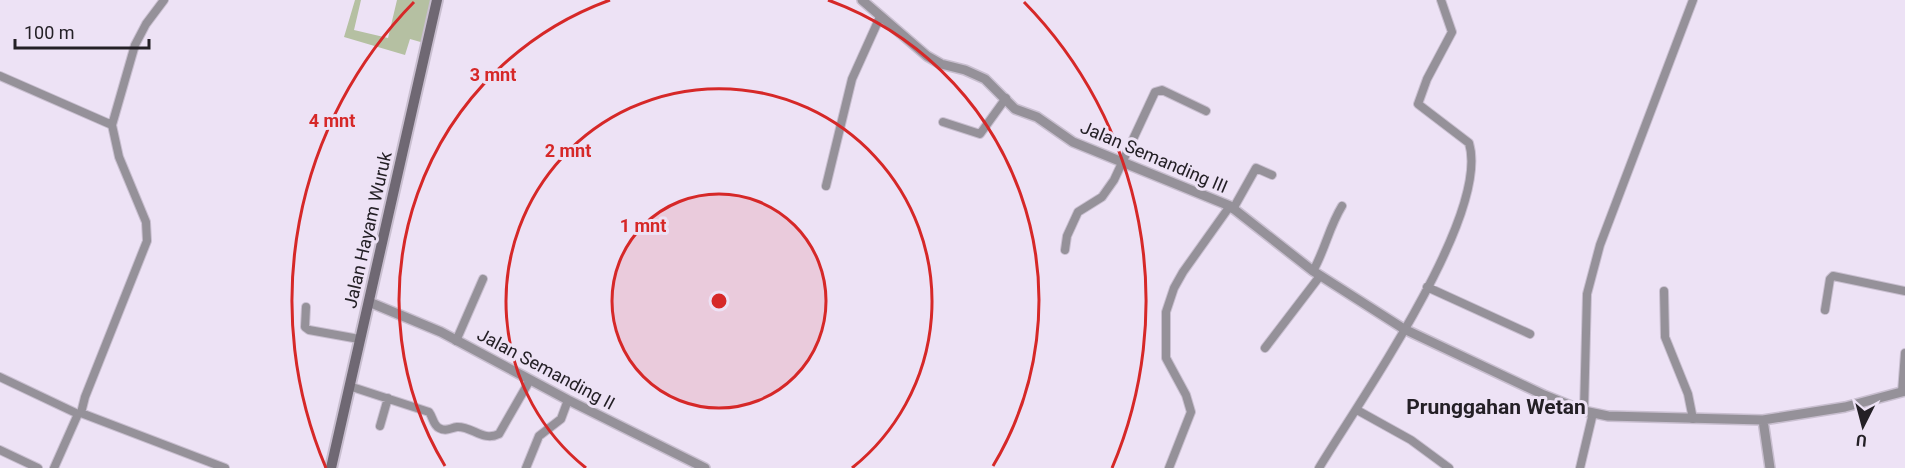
<svg xmlns="http://www.w3.org/2000/svg" width="1905" height="468" font-family="Roboto,sans-serif">
<style>
.green{fill:#b5c0a2}
.lines{fill:none;stroke-linecap:round;stroke-linejoin:round}
.minor-casing{stroke:#c9bfd0;stroke-width:10}
.tertiary-casing{stroke:#c9bfd0;stroke-width:12}
.secondary-casing{stroke:#c9bfd0;stroke-width:14}
.minor{stroke:#959199;stroke-width:8}
.tertiary{stroke:#959199;stroke-width:9}
.secondary{stroke:#6f6873;stroke-width:10}
.ring{fill:none;stroke:#d62828;stroke-width:3}
.labels{text-anchor:middle;stroke-width:6;stroke-linejoin:round;paint-order:stroke}
.street-label{font-size:18px;fill:#242026;stroke:#ede2f5}
.quarter-label{font-size:21px;font-weight:bold;fill:#242026;stroke:#ede2f5}
.centre{fill:#d62828;stroke:#ede2f5;stroke-width:3}
.ring-label{font-size:18px;text-anchor:middle;font-weight:bold;fill:#d62828;stroke:#ede2f5;stroke-width:6;stroke-linejoin:round;paint-order:stroke}
</style>
<rect width="100%" height="100%" fill="#ede2f5"/>
<path class="green" d="M355,0H361L354,30L388,38L397,0H434L424,43L410,39L405,55L344,37Z"/>
<g class="lines">
<g class="minor-casing">
<path id="minor" d="M164,0L146,24L135,45L112,125L119,157L146,222L147,241L85,397L81,413L225,468
M0,76L112,125
M943,122L980,134L1006,98
M826,186L852,79L880,17
M1233,209L1256,168L1272,175
M1065,250L1067,236L1078,212L1102,197L1114,180L1155,92L1162,90L1206,111
M1313,271C1325,250 1329,227 1342,206
M1427,287L1530,334
M1664,291L1665,337L1688,394L1693,419
M306,307L305,327L309,330L359,339
M1825,310L1830,279L1833,276L1905,291
M456,341L483,279
M1265,348L1320,276
M0,377L78,414
M349,386L429,412C433,417 433,425 439,428C446,432 450,428 457,427C472,426 483,442 499,434L530,380
M1902,392L1905,353
M1357,410L1411,440L1449,468
M1584,411L1587,294L1600,245L1693,0
M380,426L388,398
M0,450L38,468
M54,468L78,414L81,413
M526,468L539,436L561,419L568,400
M1169,468L1191,412L1186,395L1166,358V312L1174,288L1183,272L1230,206
M1319,468C1358,403 1491,215 1469,143L1418,104L1427,79L1452,32L1441,0
M1580,468L1593,413"/>
</g>
<g class="tertiary-casing">
<path id="tertiary" d="M862,0L927,56L941,64L965,70L985,79L1015,109L1037,117L1073,142L1230,206L1313,271L1404,329L1544,395L1584,411L1608,416L1763,420L1845,407L1905,391
M369,302L441,332L568,400L705,468
M1763,420L1770,468"/>
</g>
<g class="secondary-casing">
<path id="secondary" d="M331,468L437,0"/>
</g>
<use href="#minor" class="minor"/>
<use href="#tertiary" class="tertiary"/>
<use href="#secondary" class="secondary"/>
</g>
<circle cx="719" cy="301" r="107" fill="#d62828" fill-opacity=".12"/>
<g class="ring">
<circle cx="719" cy="301" r="107"/>
<path d="M586 468A213 213 0 1 1 852 468"/>
<path d="M445 466A320 320 0 0 1 610 0M828 0A320 320 0 0 1 993 466"/>
<path d="M326 468A427 427 0 0 1 414 2M1024 2A427 427 0 0 1 1112 468"/>
</g>
<g class="labels">
<g class="street-label">
<text transform="translate(1154 157) rotate(23)" y="6">Jalan Semanding III</text>
<text transform="translate(368 230) rotate(-77)" y="6">Jalan Hayam Wuruk</text>
<text transform="translate(546 369) rotate(28)" y="6">Jalan Semanding II</text>
</g>
<g class="quarter-label">
<text x="1496" y="414">Prunggahan Wetan</text>
</g>
</g>
<circle cx="719" cy="301" r="9" class="centre"/>
<g class="ring-label">
<text x="493" y="81">3 mnt</text>
<text x="332" y="127">4 mnt</text>
<text x="568" y="157">2 mnt</text>
<text x="643" y="232">1 mnt</text>
</g>
<g transform="translate(1863 426) rotate(186)" stroke="#ede2f5" stroke-width="4.5" paint-order="stroke">
<path d="M0-4.5L10 22L0 15L-10 22Z" fill="#242026"/>
<text y="-9" font-size="16" font-weight="bold" text-anchor="middle" fill="#242026">U</text>
</g>
<path d="M15 39v9h134v-9" fill="none" stroke="#242026" stroke-width="3"/>
<text x="24" y="39" font-size="18" fill="#242026" stroke="#ede2f5" stroke-width="4.5" paint-order="stroke">100 m</text>
</svg>
